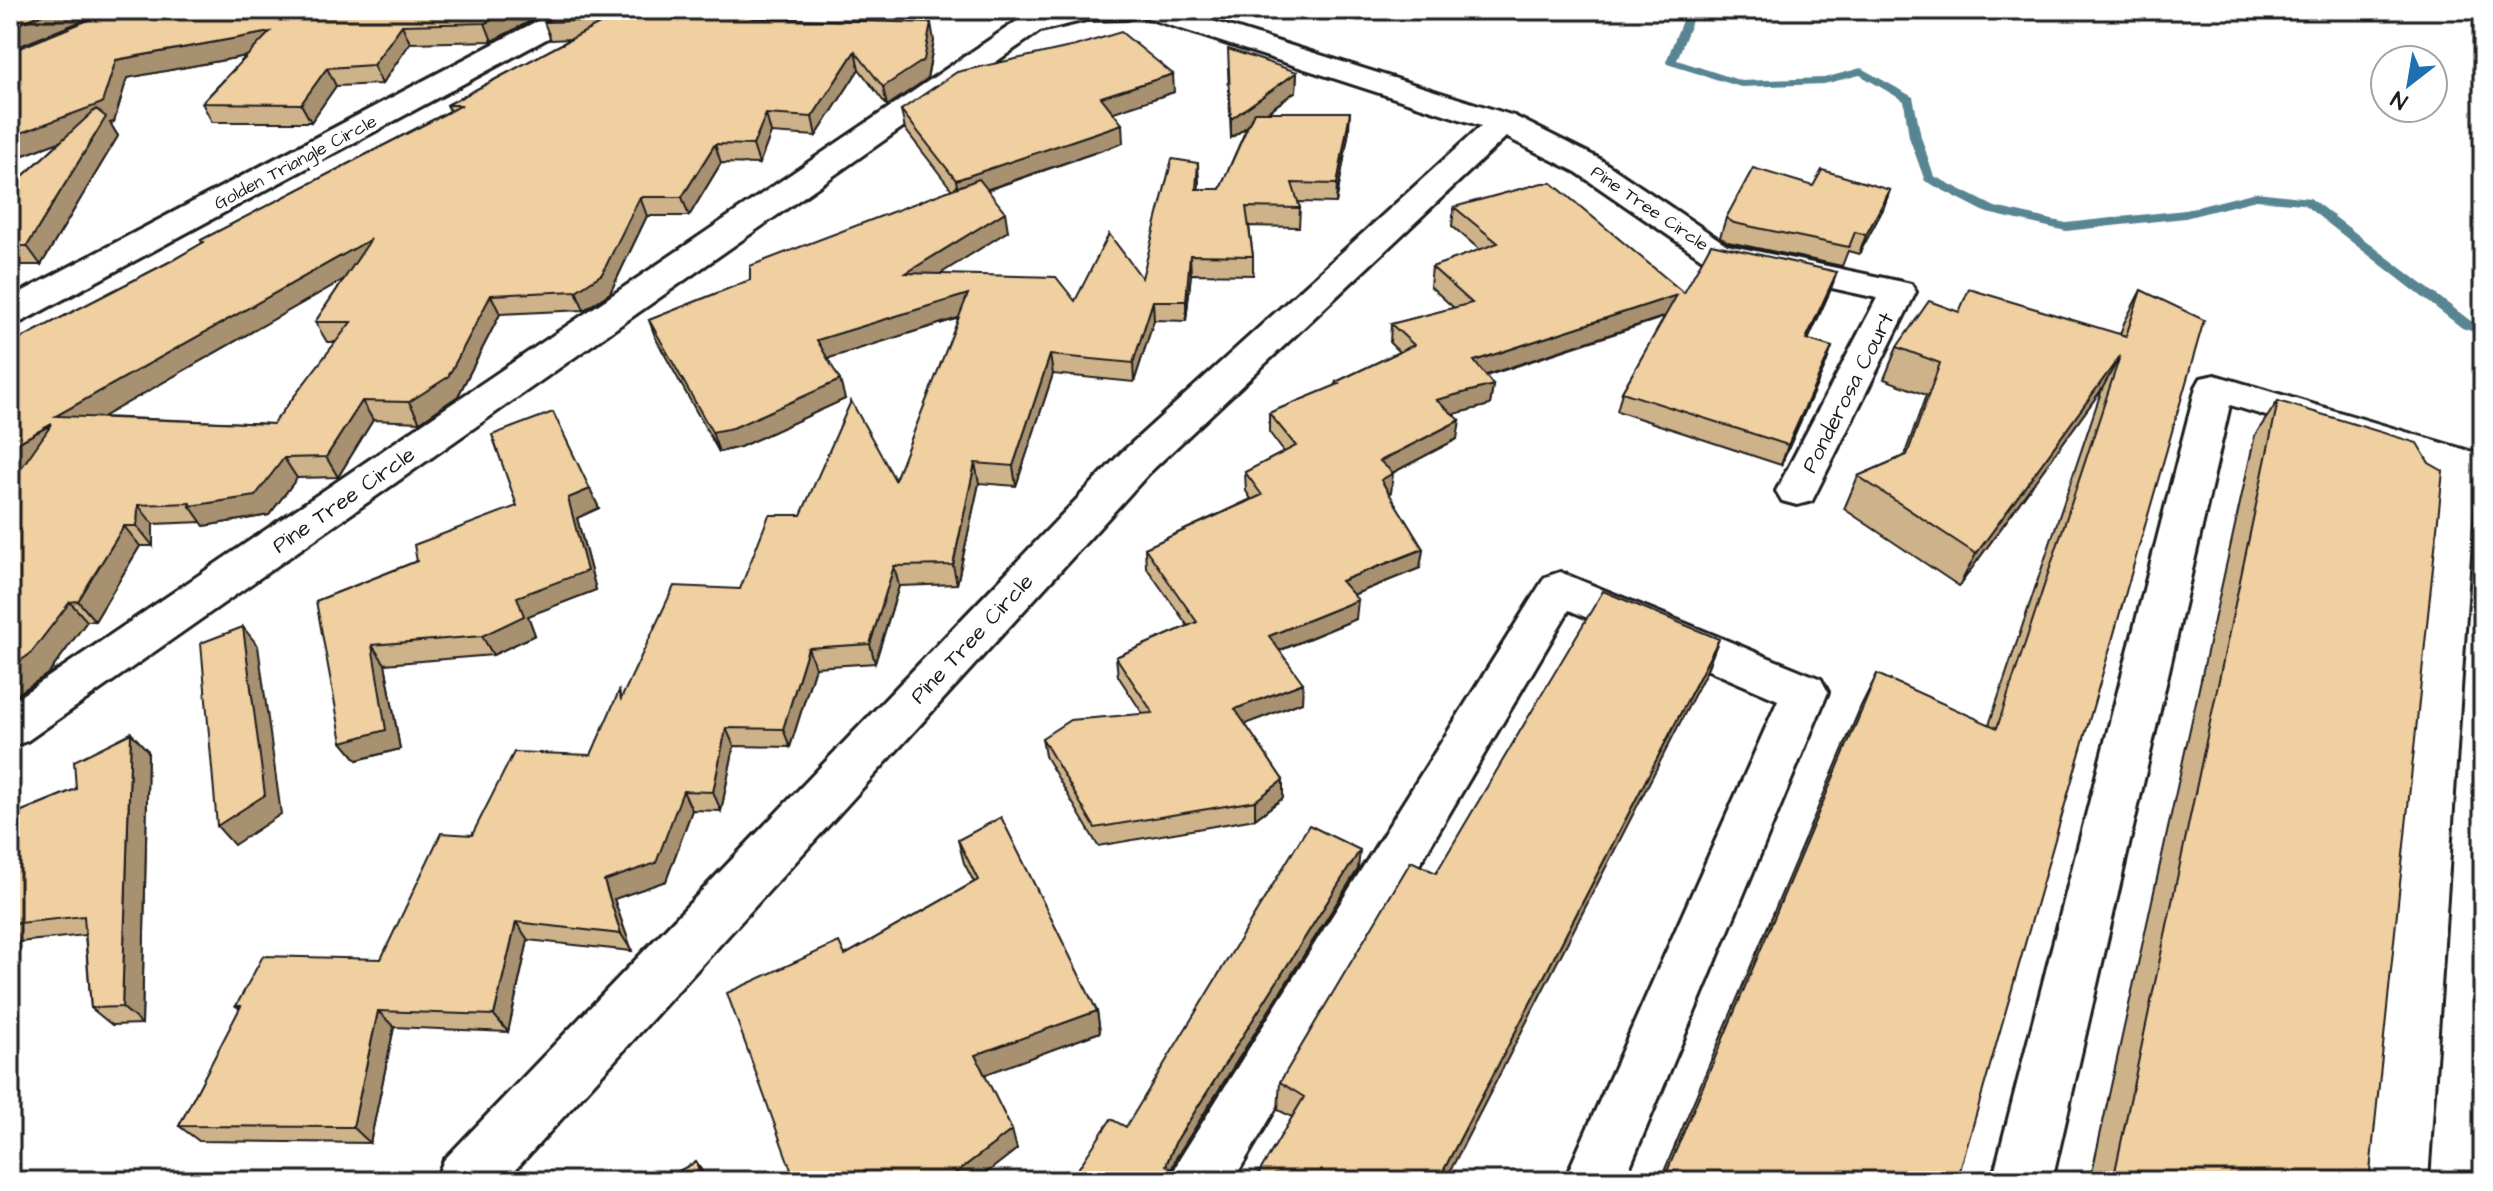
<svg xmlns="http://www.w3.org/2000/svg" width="2493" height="1191" font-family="'Architects Daughter',sans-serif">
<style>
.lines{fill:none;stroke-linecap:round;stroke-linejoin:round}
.stream{fill:#588592;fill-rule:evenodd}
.minor-casing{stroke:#1c1c1c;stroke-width:6}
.minor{fill:#fff;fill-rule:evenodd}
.wall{fill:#ceb28a;stroke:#1c1c1c;stroke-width:2;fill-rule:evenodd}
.shaded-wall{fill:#a89171;stroke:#1c1c1c;stroke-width:2}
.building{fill:#f0cfa1;stroke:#1c1c1c;stroke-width:2;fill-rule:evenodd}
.labels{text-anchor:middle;stroke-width:8;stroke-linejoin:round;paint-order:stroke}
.far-street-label{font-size:18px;fill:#1c1c1c;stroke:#fff}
.street-label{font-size:22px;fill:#1c1c1c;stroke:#fff}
</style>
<rect width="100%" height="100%" fill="#fff"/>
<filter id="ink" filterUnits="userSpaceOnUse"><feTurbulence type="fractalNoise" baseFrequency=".0125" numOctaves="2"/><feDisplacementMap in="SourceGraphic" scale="16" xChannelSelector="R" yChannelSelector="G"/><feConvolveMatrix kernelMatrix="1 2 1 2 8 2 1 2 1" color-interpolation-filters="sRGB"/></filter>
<g filter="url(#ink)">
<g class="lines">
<path class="stream" d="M1686,10H1696L1677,60L1742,81L1824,78L1861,68L1913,97L1921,137L1934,176L1995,207L2066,223L2185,210L2256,192L2310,198L2472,322L2483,326V335L2462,328L2303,204L2256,200L2185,218L2066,231L1987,213L1925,181L1909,137L1904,101L1860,75L1824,84L1741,87L1667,64L1666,62Z"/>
<g class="minor-casing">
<path id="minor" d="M558,10H593L589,16L23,321L10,324V298Z
M1056,10H1178L1514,116L1598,158L1727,245L1898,281L1911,284L1916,292L1812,501L1797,505L1782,501L1776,491L1877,298L1704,260L1576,172L1506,137L1150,472L505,1181H435L444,1160L1122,452L1481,126L1138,15L1127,19L1086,20L1040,31L27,741L10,747V703L1020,19Z
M2215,375L2483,455V483L2475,481L2428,1181H2368L2435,468L2230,405L2052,1181H1992L2196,387L2201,378Z
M1560,572L1821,679L1828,692L1624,1181H1564L1778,700L1569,610L1233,1181H1170L1179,1160L1545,577Z"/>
</g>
<use href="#minor" class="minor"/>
</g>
<path class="wall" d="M552,10L492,41L410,43L382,84L336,86L311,122H212L202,103L246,56L127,78L114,122L110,123L118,136L41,265H10V188L61,141L10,160V52Z
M566,10H797L784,19L934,41L927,79L887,106L859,69L816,136L771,133L759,164L721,163L689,216H647L610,293L584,310L500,314L458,396L420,422L373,420L338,477L297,478L269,515L204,526L202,522L153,524V546H140L95,621H87L49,673L10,699V484L19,471L10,476V344L173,260L202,243L201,240L450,111L447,105L571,39L551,40L544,22ZM344,279L315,322L327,342H336L273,424L102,417Z
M1228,68L1297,72L1296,91L1268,112L1349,131L1336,203L1298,202L1300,208L1299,227L1249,226L1253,256V275L1191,274L1186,321L1154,320L1134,382L1053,374L1016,486L979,483L957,584L899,586L875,663L815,667L790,747L734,746L721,811L692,810L666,881L614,899L632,951L528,940L508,1032L394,1027L370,1143L199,1141L179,1126L240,1009L236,1006L381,959L472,835L591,755L622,697L740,589L801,515L895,480L959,318L828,358L845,399L740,447L719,452L656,339L649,320L750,280L952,190L905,129L901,110L1174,92L1113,112L1123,143L988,190L1008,231L939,274L1075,301L1142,278L1199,182L1198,189H1220L1247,127L1231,138Z
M1813,186L1890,190L1883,209L1859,254L1848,251L1842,266L1728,242L1720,237L1726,218Z
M1454,207L1684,293L1837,272L1830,291L1808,340L1832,347L1825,366L1781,465L1617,411L1622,392L1665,317L1486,376L1493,385L1490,405L1453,414L1457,439L1392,473L1391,493L1389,494L1423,549L1420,568L1353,595L1356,619L1279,651L1302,702L1245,724L1283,780V798L1255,819L1098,846L1045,756L1042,738L1143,714L1118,676L1116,657L1188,626L1146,567L1145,548L1251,499L1246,491L1245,472L1284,452L1269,432V413L1335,386L1336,382L1399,352L1390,343L1391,324L1454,308L1430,286L1432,267L1480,250L1452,226Z
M2141,290L1957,1181H1660L1861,706L1877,674L1989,725L2102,389L1959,586L1844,509L1858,476L1904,456L1926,395L1884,379L1897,347L1959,312L2120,334L2124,323Z
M2278,401L2429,463L2369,1181H2090L2255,435Z
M590,489L599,508L577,518L596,590L528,616L535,635L493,655L385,664L400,749L357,760L316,601L417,561Z
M1706,672L1292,1117L1278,1110L1280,1082L1436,873Z
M148,751L142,1024L112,1025L91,1008L85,935L19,942L16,1001L10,1003V816L76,789Z
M958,840L1097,1011L1100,1032L984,1074L1017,1149L845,955L974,882L964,863Z
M2483,1092V1181H2479Z"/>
<path class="shaded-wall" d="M53,10H109L10,50V27Z
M510,10H552L492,41L485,23Z
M766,10H797L759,36L754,18Z
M931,23L934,41L927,79L887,106L883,87Z
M402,25L410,43L382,84L373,65Z
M270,32L279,50L127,78L114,122L110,123L118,136L41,265L27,246L100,127L10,160V137L116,60Z
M855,51L859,69L816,136L812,117Z
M327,68L336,86L311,122L301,104Z
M1297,72L1296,91L1231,138V119Z
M1173,74L1174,92L1102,116L1101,97Z
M1350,112L1349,131L1336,203L1337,184Z
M766,114L771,133L759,164L753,145Z
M1122,124L1123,143L959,199L956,180Z
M715,144L721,163L689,216L682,197Z
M1198,163L1199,182L1197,208L1196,189Z
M1890,190L1883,209L1859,254L1866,235Z
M640,197L647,216L610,293L584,310L576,291Z
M1005,212L1008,231L910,293L906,273Z
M371,239L381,258L71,435L56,416Z
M1190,255L1191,274L1186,321V301Z
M1837,272L1830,291L1800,358L1806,339Z
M968,294L971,314L823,360L817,340Z
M491,295L500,314L458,396L420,422L409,402Z
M1677,295L1672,314L1471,380L1474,361Z
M1153,301L1154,320L1134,382L1133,363Z
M1832,347L1825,366L1781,465L1788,445Z
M1050,355L1053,374L1016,486L1013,466Z
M2120,356L2102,389L1959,586L1976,554Z
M840,380L845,399L740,447L719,452L712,432Z
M1493,385L1490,405L1434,419L1436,400Z
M362,401L373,420L338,477L326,457Z
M1460,420L1457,439L1379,480L1380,461Z
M52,424L67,443L10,476V447Z
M284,458L297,478L269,515L204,526L190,506Z
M975,463L979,483L957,584L953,565Z
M1393,473L1391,493L1379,500L1381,480Z
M590,489L599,508L577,518L596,590L528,616L535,635L493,655L482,636L568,498Z
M138,505L153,524V546L137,526Z
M124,526L140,546L95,621L78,601Z
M1423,549L1420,568L1340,600L1341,581Z
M894,566L899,586L875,663L870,644Z
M1358,600L1356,619L1268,655L1269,636Z
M70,602L87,621L49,673L10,699V668Z
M243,627L258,646L281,814L234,845L217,826Z
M1719,639L1706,672L1445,1181H1438Z
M372,645L385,664L400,749L357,760L342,742Z
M808,648L815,667L790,747L783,729Z
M1303,683L1302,702L1235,728V709Z
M726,728L734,746L721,811L713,792Z
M131,733L148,751L142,1024L122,1007Z
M1283,780V798L1255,819V801Z
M683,791L692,810L666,881L614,899L632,951L621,934L604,881Z
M1360,850L1358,869L1176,1158L1171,1171L1172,1181H1164L1166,1165L1175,1143Z
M516,922L528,940L508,1032L494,1015Z
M10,935L19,942L16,1001L10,1003Z
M378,1011L394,1027L370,1143L353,1127Z
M1097,1011L1100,1032L981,1076L975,1055Z
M1012,1130L1017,1149L976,1181H945Z
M696,1162L706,1177L708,1181H702Z"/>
<path class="building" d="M10,10H53L10,27Z
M113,10H510L485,23L402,25L373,65L327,68L301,104L202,103L270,32L116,60L102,103L10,137V52Z
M566,10H766L754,18L931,23L924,60L883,87L855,51L812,117L766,114L753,145L715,144L682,197H640L602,274L576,291L491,295L448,377L409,402L362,401L326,457L284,458L255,496L190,506V503L138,505L137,526H124L78,601L70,602L30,654L10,668V484L52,424L10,447V344L173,260L204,242L201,240L462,105H447L607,20L544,22ZM371,239L315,322H351L273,424L56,416Z
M1121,32L1173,74L1101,97L1122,124L956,180L901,110L957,72L1075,46Z
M1228,49L1297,72L1231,119Z
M96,109L106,117L27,246H10V188Z
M1254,112H1350L1337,184L1292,183L1300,208L1246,207L1253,256L1190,255L1186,301H1153L1133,363L1050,355L1013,466L975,463L953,565L894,566L870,644L808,648L783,729L726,728L713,792L683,791L656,863L604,881L621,934L516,922L494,1015L378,1011L353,1127L179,1126L241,1006H236L263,956L381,959L441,833L472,835L514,752L591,755L619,691L621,699L674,586L740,589L769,515H801L851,401L895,480L968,294L817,340L840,380L733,428L712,432L649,320L750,280V266L979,179L1005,212L906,273L1056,277L1075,301L1109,234L1142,278L1172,159L1198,163L1196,189H1220Z
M1753,168L1813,186L1822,170L1890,190L1866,235L1855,232L1849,247L1734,223L1726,218Z
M1542,183H1552L1684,293L1711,244L1837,272L1806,339L1832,347L1788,445L1622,392L1677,295L1474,361L1493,385L1436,400L1460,420L1380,461L1393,473L1381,480L1423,549L1341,581L1358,600L1269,636L1303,683L1235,709L1283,780L1255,801L1095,828L1042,738L1070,720L1153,713L1116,657L1197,622L1145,548L1262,495L1245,472L1296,446L1269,413L1339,384L1336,382L1414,345L1391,324L1472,303L1432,267L1498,243L1454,207Z
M1969,289L2126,336L2141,290L2204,320L1957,1181H1663L1877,674L1997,728L2120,356L1976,554L1858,476L1907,455L1940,363L1897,347L1929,301L1959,312Z
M2278,401L2417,443L2429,463L2443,471L2369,1181H2113Z
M553,412L590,489L568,498L587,571L517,597L524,616L482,636L372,645L386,730L342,742L316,601L417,561L414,545L517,506L492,435Z
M1603,591L1719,639L1438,1181H1254L1304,1097L1280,1082L1411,861L1436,873Z
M243,627L265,795L217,826L201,643Z
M131,733L122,1007L91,1008L84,916L10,924V816L76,789L74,761Z
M1001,817L1097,1011L975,1055L1012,1130L945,1181H795L727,993L839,942L845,955L978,880L958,840Z
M1309,825L1360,850L1175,1143L1166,1165L1171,1169L1164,1181H1070L1111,1119L1126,1127Z
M696,1162L702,1181H659Z"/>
</g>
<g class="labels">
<g class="far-street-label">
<text transform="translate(295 162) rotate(-28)" y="6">Golden Triangle Circle</text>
<text transform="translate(1650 208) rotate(34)" y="6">Pine Tree Circle</text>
</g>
<g class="street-label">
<text transform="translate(1847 392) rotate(-63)" y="8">Ponderosa Court</text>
<text transform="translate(343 499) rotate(-35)" y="8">Pine Tree Circle</text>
<text transform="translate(971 638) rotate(-47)" y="8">Pine Tree Circle</text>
</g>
</g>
<rect width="2493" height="1191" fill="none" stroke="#fff" stroke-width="40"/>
<rect x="20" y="20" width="2453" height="1151" fill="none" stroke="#1c1c1c" stroke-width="3" filter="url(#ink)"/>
<g transform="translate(2409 84) rotate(211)"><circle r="38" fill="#ffffff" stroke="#a4a4a4" stroke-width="2"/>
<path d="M0-6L14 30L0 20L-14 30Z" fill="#1f6fb2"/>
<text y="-12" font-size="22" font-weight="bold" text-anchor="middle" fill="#1c1c1c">N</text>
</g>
</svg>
